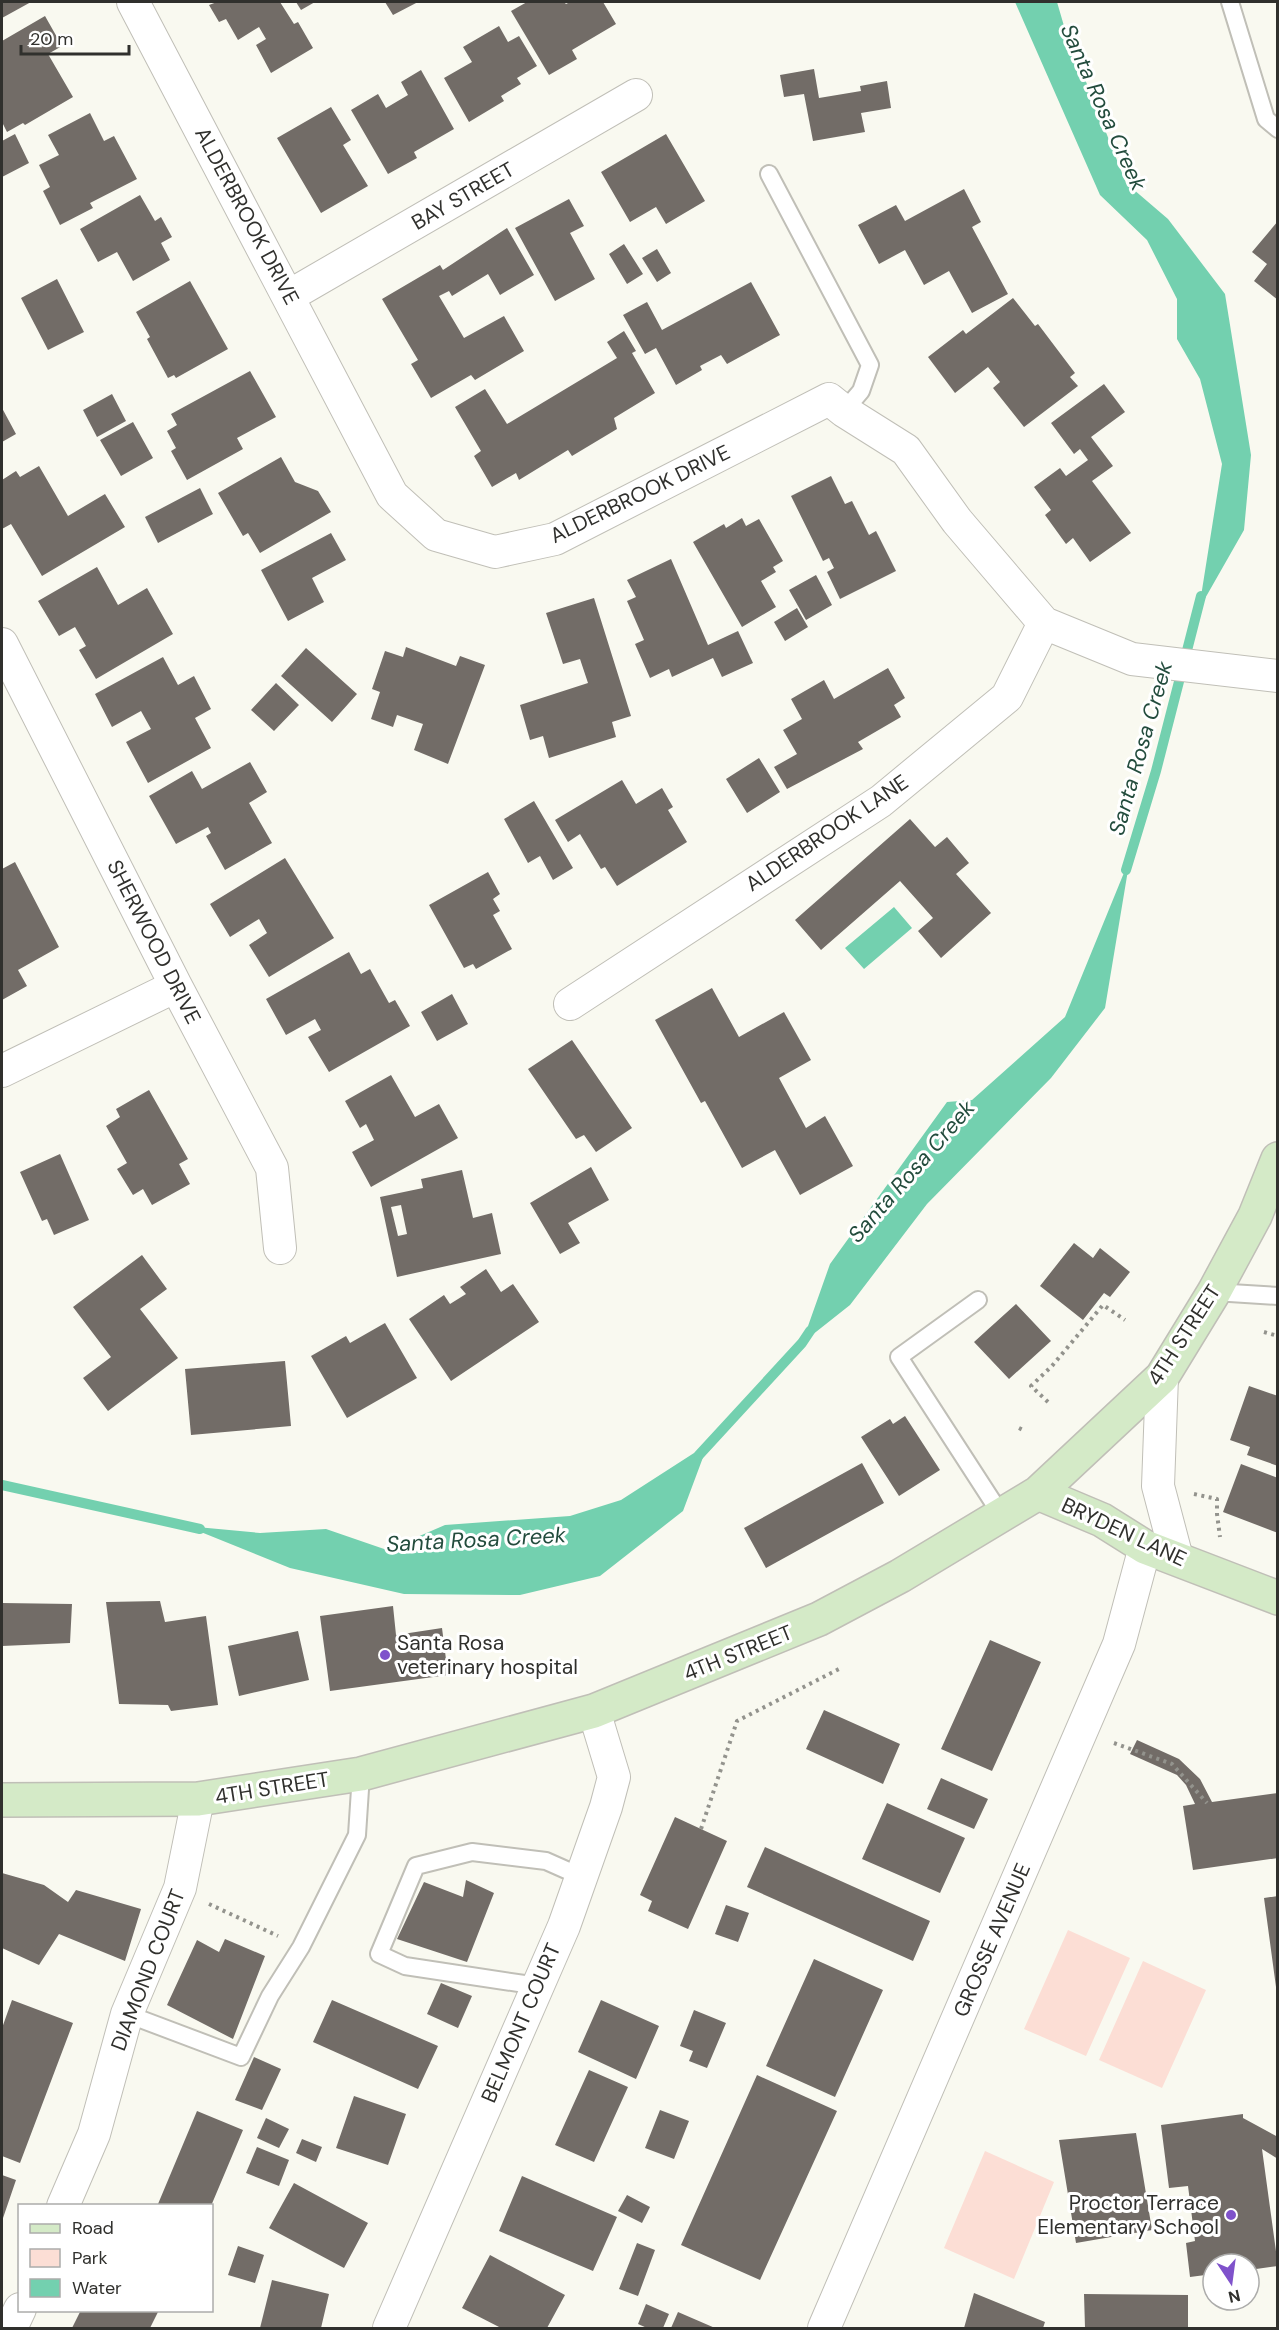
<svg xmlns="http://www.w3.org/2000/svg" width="1279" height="2330" font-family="'DM Sans',sans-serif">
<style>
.green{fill:#fcded5}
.water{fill:#73d0af}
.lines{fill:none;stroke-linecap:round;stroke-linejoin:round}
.stream{stroke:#73d0af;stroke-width:10}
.building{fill:#726c67;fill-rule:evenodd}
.lane-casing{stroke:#c0bfb7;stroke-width:20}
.street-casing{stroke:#c0bfb7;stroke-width:34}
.secondary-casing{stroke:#c0bfb7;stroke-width:36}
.path{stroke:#93938d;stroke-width:4;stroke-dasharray:3 4.5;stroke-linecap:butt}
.lane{stroke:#fff;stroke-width:16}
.street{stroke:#fff;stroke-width:32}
.secondary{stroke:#d4eac7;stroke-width:33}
.poi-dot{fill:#7f52cb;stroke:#fff;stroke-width:2}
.labels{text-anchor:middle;stroke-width:6;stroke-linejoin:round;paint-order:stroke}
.street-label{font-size:21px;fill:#30302d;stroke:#fff}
.poi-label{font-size:21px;fill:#30302d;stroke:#fff;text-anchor:start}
.water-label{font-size:22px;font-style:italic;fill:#234c3d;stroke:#fff}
</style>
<rect width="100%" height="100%" fill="#f9f9f0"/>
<path class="green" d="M1068,1930L1130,1958L1086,2056L1024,2029Z
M1143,1961L1206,1990L1162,2088L1099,2060Z
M985,2151L1054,2182L1014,2279L944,2248Z"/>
<path class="water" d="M1015,2H1057L1064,26L1126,183L1168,219L1225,294L1251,455L1244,530L1199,609L1222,464L1200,379L1177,339V299L1147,240L1100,195Z
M1130,858L1105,1008L1051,1078L927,1204L850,1305L802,1343L830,1264L947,1102L972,1100L1065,1017Z
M894,907L912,928L864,969L845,948Z
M708,1444L683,1511L600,1576L520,1595L404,1594L290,1568L186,1526L260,1533L326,1529L387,1550L445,1525L570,1516L621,1500Z"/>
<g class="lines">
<path class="stream" d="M1126,870L1156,771L1201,596
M699,1455L802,1343L810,1331
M2,1485L200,1529"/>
</g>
<path class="building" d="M2,2H31L2,18Z
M217,2H280L294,24L298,22L313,48L271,73L256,45L266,39L259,27L238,40L226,19L219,22L209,5Z
M296,2H315L301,10Z
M385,2H418L393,15Z
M527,2H564L566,4L570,2H603L616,24L572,50L577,59L549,75L511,11Z
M45,16L62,46L48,54L73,97L25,125L23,123L7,132L2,122V41Z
M499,26L508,42L519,36L537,66L517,78L521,84L501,96L504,101L469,122L444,78L472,62L463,47Z
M814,69L819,98L861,91L860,86L887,81L891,108L861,113L865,132L813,141L804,94L784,97L780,75Z
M421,70L454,129L414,152L417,158L388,174L351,110L378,94L386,108L408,95L401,82Z
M331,107L351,140L343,145L368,186L321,213L277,138Z
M90,113L104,141L114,136L137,179L90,203L93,208L60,225L43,191L50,187L39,165L59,155L48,135Z
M15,134L29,163L2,177V141Z
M666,134L705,201L666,224L656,207L630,222L601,172Z
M964,189L981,222L972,227L1008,294L972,313L949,271L924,285L905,250L879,264L858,225L896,205L905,221Z
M140,195L155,221L161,217L172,237L161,243L170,260L133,281L117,252L98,262L80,229Z
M569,199L584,226L570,233L595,279L555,301L515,228Z
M1278,221V300L1254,281L1267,264L1252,252Z
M507,228L534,275L500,295L488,274L452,296L449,291L439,296L464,338L504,316L524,351L475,380L471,375L431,398L411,364L418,360L382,299L440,265L443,270Z
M624,244L643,274L627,284L609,254Z
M657,249L671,273L657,282L642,258Z
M57,279L84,332L48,350L21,298Z
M190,281L228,349L176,378L174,375L168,378L147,339L150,337L136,312Z
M751,282L780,335L727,364L721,355L700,366L702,370L676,385L656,348L645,354L623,315L647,302L662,330Z
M1013,298L1035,326L1038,324L1075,373L1070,377L1078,386L1024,427L993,388L1000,382L988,367L955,393L928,357L963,330L966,334Z
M624,331L636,351L632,353L655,393L614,418L617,429L572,456L568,450L519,480L516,473L492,487L474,456L481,451L455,407L485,389L507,424L617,358L607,342Z
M250,371L276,417L237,438L243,449L187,480L171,451L176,448L167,431L177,425L171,414Z
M1104,384L1125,412L1091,437L1113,466L1092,481L1131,533L1090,562L1073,538L1066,544L1045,515L1051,510L1034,487L1060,468L1066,476L1088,460L1080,449L1074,454L1051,423Z
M112,394L126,421L97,437L83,410Z
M2,408L16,434L2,442Z
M133,422L153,458L121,476L100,440Z
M281,457L295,482L318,491L331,512L260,553L248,533L243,536L218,493Z
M39,466L68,516L105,494L125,527L42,576L11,524L2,529V480L16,471L20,477Z
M831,476L845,504L852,501L869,535L876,531L896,571L840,599L827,572L834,568L829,558L823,561L791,496Z
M200,488L213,514L158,543L145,517Z
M742,518L746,526L759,519L783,561L773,567L776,572L761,581L776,607L742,627L693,542L724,524L726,528Z
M331,533L346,560L312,578L324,602L288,621L261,570Z
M671,559L708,645L738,631L753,663L722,677L713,658L672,677L669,669L650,678L635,644L644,640L627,601L636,597L627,580Z
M97,567L118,605L147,588L173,634L96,679L79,650L86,646L75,627L59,636L38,601Z
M816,575L832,605L806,620L789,590Z
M594,598L631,716L612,722L616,737L549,758L543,736L530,740L520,705L588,683L580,659L563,664L546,613Z
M797,608L808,627L785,641L774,622Z
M406,647L456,666L460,656L485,665L448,764L414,750L423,724L397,715L393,727L371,719L380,692L372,689L385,651L403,657Z
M306,648L357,694L332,722L281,676Z
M163,657L178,685L194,676L211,709L195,718L211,748L148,783L126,742L151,729L141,711L112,727L95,694Z
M888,668L905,698L894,705L901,717L858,742L863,749L787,789L774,767L797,754L783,730L802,719L791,699L824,680L834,699Z
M276,683L299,705L274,731L251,710Z
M759,758L780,792L747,813L726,779Z
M250,762L267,792L249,803L272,843L225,870L206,836L211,833L208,827L176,844L149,796L192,771L202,789Z
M622,780L636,804L662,788L673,807L668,810L687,842L617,886L605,867L601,869L580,834L568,842L555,820Z
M534,801L573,868L553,880L540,856L528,863L504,819Z
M910,819L935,847L947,837L969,863L956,874L991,913L941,958L918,931L933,918L900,881L821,950L795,920Z
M285,858L334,938L269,977L249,945L267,933L259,919L230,937L210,904Z
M15,862L59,947L18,970L27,986L2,1000V869Z
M488,872L500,894L493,899L500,911L493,915L512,949L476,969L473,964L464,968L429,905Z
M349,952L361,974L370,969L389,1003L395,1000L410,1026L329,1072L308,1037L321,1030L315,1019L286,1035L266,999Z
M712,988L739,1037L784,1012L811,1060L779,1078L806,1128L825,1116L853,1166L800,1195L775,1150L742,1168L705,1101L701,1103L655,1020Z
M452,994L468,1024L437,1041L421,1012Z
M572,1040L632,1128L596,1152L584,1135L576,1139L528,1069Z
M391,1075L415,1117L439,1104L458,1138L371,1187L352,1152L374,1140L366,1124L360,1128L345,1101Z
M149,1090L188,1159L179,1164L190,1184L152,1205L143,1189L133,1195L117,1169L127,1163L106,1126L120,1117L116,1109Z
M60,1154L89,1220L54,1235L47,1219L42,1221L20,1172Z
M591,1167L609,1200L568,1223L580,1243L560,1254L530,1203Z
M462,1170L473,1218L492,1213L501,1254L397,1277L380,1197L423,1188L421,1179ZM401,1205L407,1234L398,1236L391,1207Z
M1074,1243L1093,1258L1100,1248L1130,1272L1110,1297L1104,1293L1083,1320L1040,1286Z
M142,1255L167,1289L140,1309L178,1358L108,1411L83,1378L111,1357L73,1307Z
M486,1269L501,1292L513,1284L539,1322L451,1381L409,1319L444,1295L450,1304L466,1294L460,1287Z
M1016,1304L1051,1341L1009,1379L974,1342Z
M385,1323L417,1378L347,1418L311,1356L346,1336L350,1343Z
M285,1361L291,1426L191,1435L185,1369Z
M1249,1386L1278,1396V1466L1247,1455L1250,1447L1230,1440Z
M905,1416L940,1470L899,1496L861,1437L890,1419L893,1424Z
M862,1463L884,1503L766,1568L744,1528Z
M1241,1464L1278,1478V1533L1223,1512Z
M160,1601L165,1622L206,1616L218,1705L171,1711L168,1705L119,1704L106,1602Z
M2,1603L72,1604L70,1643L2,1646Z
M393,1606L396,1635L442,1628L448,1675L330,1691L320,1616Z
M298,1631L309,1680L239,1696L228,1646Z
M990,1640L1041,1662L992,1771L941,1749Z
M824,1710L900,1744L883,1784L806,1749Z
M1137,1740L1179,1759L1200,1779L1212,1802L1278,1793V1858L1193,1870L1183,1806L1195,1804L1186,1785L1177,1775L1130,1754Z
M941,1778L988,1799L974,1829L927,1809Z
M887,1803L965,1838L940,1893L862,1859Z
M675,1817L727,1841L688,1929L648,1911L652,1901L640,1895Z
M765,1847L930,1921L913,1961L747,1887Z
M2,1873L44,1885L68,1902L76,1890L141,1909L125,1961L59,1934L39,1965L2,1948Z
M466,1880L494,1893L467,1962L397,1939L424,1882L463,1897Z
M1278,1896V1987H1276L1264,1898Z
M726,1905L749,1913L738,1942L715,1934Z
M225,1939L265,1956L233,2039L167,2005L197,1940L219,1952Z
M814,1959L883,1990L835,2097L766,2066Z
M441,1983L472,1996L458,2028L427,2014Z
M12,2000L73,2023L20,2163L2,2156V2028Z
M332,2000L438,2046L418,2089L313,2042Z
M601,2000L659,2026L636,2079L578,2052Z
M694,2010L726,2023L707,2068L689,2061L693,2051L680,2046Z
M254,2057L281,2069L262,2110L235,2100Z
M589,2070L628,2087L594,2162L555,2145Z
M757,2075L837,2111L760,2280L681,2245Z
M354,2096L406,2114L388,2165L336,2148Z
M660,2110L689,2121L674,2159L645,2148Z
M197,2111L243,2130L211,2206H163L158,2204Z
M1243,2114V2118L1278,2137V2159L1262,2149L1278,2266L1249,2270V2264H1213V2274L1190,2277L1186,2243L1195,2241L1188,2186L1169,2188L1161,2125Z
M266,2118L289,2129L279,2148L257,2138Z
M1136,2133L1152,2230L1076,2243L1059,2140Z
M302,2139L322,2147L316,2162L296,2153Z
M257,2147L289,2160L279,2186L246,2173Z
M2,2175L16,2180L2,2221Z
M522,2176L617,2217L593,2271L499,2231Z
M294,2183L368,2223L344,2268L269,2228Z
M627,2195L650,2207L642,2223L618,2211Z
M637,2243L655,2250L638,2296L619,2289Z
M238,2246L264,2255L255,2283L228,2275Z
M490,2255L565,2295L547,2328H501L462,2308Z
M272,2280L329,2294L321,2328H260Z
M974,2293L1045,2322L1043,2328H964Z
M1084,2294L1188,2295V2328H1085Z
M646,2304L669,2314L663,2328H647L638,2324Z
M81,2310H159L150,2328H72Z
M678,2312L715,2328H671Z"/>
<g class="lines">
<g class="lane-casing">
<path id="lane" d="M1230,2L1266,119L1278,129
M769,174L870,365L861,391L844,411
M1214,1292L1278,1296
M978,1300L899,1357L1002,1516
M538,1986L405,1966L379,1954L416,1866L472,1852L546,1861L582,1877
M127,2014L241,2057L270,1996L301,1947L357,1835L361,1774"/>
</g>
<g class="street-casing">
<path id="street" d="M133,2L392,495L436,535L495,552L555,539L829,399L844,411L906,450L957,521L1044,623L1132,659L1278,676
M289,296L636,95
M2,644L176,986L272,1168L280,1248
M570,1004L881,801L1007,697L1044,623
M2,1071L176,986
M1162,1377L1158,1486L1177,1558
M63,2206L94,2134L127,2014L180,1888L198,1799
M11,2328L20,2309
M389,2328L564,1926L606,1807L614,1777L594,1711
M824,2328L1119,1644L1145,1547"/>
</g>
<g class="secondary-casing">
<path id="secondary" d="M1038,1493L1102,1520L1145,1547L1278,1598
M2,1800L198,1799L361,1774L594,1711L819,1619L900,1576L1038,1493L1162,1377L1214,1292L1255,1216L1278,1159"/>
</g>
<path class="path" d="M1264,1332L1278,1336
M1048,1402L1031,1386L1052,1366L1103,1305L1125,1320
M1019,1428L1025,1431
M1194,1494L1217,1499V1514L1220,1537
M1114,1743L1172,1764L1207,1803
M701,1829L737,1721L839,1669
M209,1904L278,1936"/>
<use href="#lane" class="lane"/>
<use href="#street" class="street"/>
<use href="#secondary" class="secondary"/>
</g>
<g class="poi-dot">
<circle cx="385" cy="1655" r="6"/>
<circle cx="1231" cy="2215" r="6"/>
</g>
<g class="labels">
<g class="street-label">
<text transform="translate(463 196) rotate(-30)" y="7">BAY STREET</text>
<text transform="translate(247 216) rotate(62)" y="7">ALDERBROOK DRIVE</text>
<text transform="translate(640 494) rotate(-26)" y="7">ALDERBROOK DRIVE</text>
<text transform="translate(827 833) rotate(-34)" y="7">ALDERBROOK LANE</text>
<text transform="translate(154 942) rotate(63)" y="7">SHERWOOD DRIVE</text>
<text transform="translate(1184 1335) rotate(-57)" y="7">4TH STREET</text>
<text transform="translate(1124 1532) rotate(25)" y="7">BRYDEN LANE</text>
<text transform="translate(738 1653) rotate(-22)" y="7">4TH STREET</text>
<text transform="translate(272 1788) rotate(-9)" y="7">4TH STREET</text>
<text transform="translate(992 1940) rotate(-67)" y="7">GROSSE AVENUE</text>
<text transform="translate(148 1970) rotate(-69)" y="7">DIAMOND COURT</text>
<text transform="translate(521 2023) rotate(-67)" y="7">BELMONT COURT</text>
</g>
<g class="poi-label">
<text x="397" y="1650">Santa Rosa<tspan x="397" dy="24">veterinary hospital</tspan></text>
<text x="1219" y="2210" text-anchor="end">Proctor Terrace<tspan x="1219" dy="24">Elementary School</tspan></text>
</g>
<g class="water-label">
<text transform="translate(1104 107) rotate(66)" y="8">Santa Rosa Creek</text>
<text transform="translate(1140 748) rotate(-74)" y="8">Santa Rosa Creek</text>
<text transform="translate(911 1171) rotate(-49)" y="8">Santa Rosa Creek</text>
<text transform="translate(476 1539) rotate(-3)" y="8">Santa Rosa Creek</text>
</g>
</g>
<rect width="1279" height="2330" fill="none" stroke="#30302d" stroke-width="6"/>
<rect x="18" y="2204" width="195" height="108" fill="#ffffff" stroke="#acacab" stroke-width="1.5"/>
<rect x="30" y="2224" width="30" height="9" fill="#d4eac7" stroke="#acacab" stroke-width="1.5"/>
<text x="72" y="2234" font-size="18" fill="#30302d">Road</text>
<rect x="30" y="2249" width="30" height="18" fill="#fcded5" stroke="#acacab" stroke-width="1.5"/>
<text x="72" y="2264" font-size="18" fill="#30302d">Park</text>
<rect x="30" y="2279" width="30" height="18" fill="#73d0af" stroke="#acacab" stroke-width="1.5"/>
<text x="72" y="2294" font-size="18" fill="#30302d">Water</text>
<g transform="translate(1231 2282) rotate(167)"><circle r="28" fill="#ffffff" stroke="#acacab" stroke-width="1.5"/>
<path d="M0-4.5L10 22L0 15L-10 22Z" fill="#7f52cb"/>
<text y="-9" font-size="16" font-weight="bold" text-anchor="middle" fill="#30302d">N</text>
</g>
<path d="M21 45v9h108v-9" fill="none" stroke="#30302d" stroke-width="3"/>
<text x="30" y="45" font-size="18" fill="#30302d" stroke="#ffffff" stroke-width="4.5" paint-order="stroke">20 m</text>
</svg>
